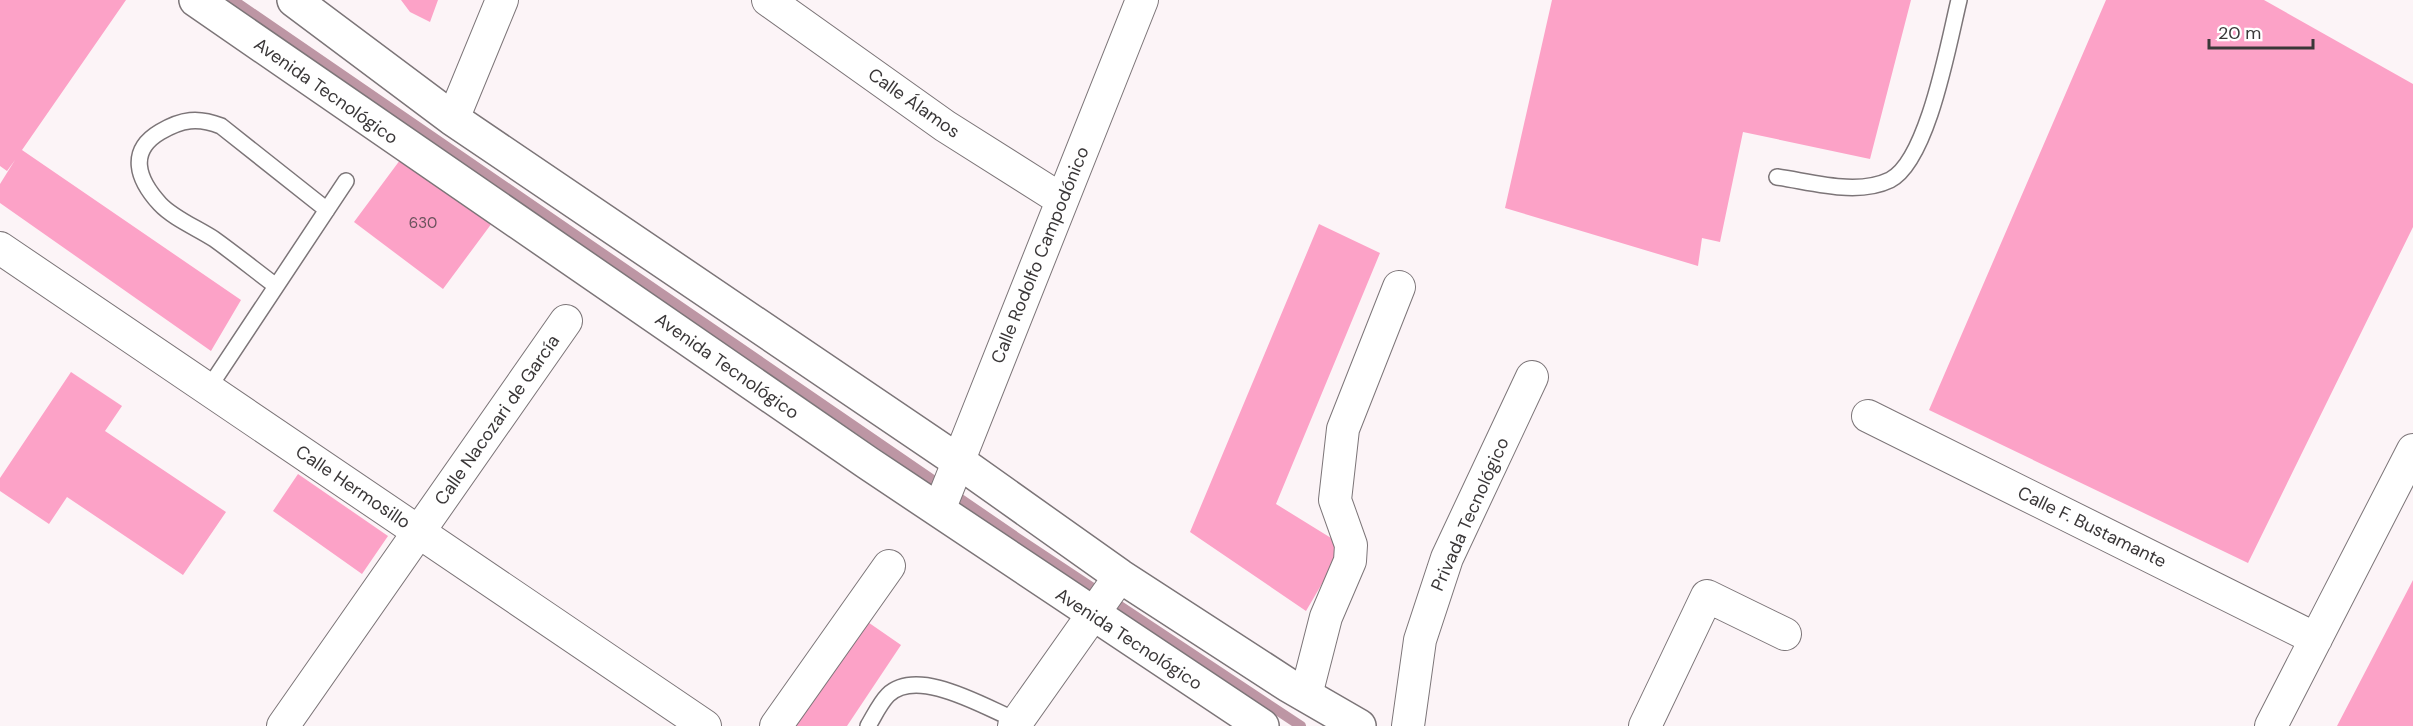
<svg xmlns="http://www.w3.org/2000/svg" width="2413" height="726" font-family="'DM Sans',sans-serif">
<style>
.lines{fill:none;stroke-linecap:round;stroke-linejoin:round}
.stream{stroke:#bd96a4;stroke-width:10}
.building{fill:#fca2c7}
.service-casing{stroke:#7c7578;stroke-width:18}
.minor-casing{stroke:#7c7578;stroke-width:34}
.secondary-casing{stroke:#7c7578;stroke-width:36}
.service{stroke:#fff;stroke-width:15}
.minor{stroke:#fff;stroke-width:32}
.secondary{stroke:#fff;stroke-width:33}
.labels{text-anchor:middle;stroke-width:4.5;stroke-linejoin:round;paint-order:stroke}
.number-label{font-size:15px;fill:#6a525c}
.street-label{font-size:18px;fill:#3a3738;stroke:#fff}
</style>
<rect width="100%" height="100%" fill="#fcf4f7"/>
<g class="lines">
<path class="stream" d="M233,0L1016,537L1301,726"/>
</g>
<path class="building" d="M0,0H126L22,150L241,300L211,351L0,203V184L15,160L7,171L0,166Z
M401,0H438L430,22L410,12Z
M1552,0H1911L1870,159L1743,132L1720,242L1702,238L1698,266L1505,208Z
M2106,0H2264L2413,84V227L2248,563L1929,410Z
M403,156L492,223L443,289L354,222Z
M1319,224L1380,253L1276,504L1344,546L1306,611L1190,532Z
M71,372L122,406L105,431L226,512L183,575L67,497L49,524L0,491V478Z
M298,474L388,536L362,574L273,511Z
M2413,580V726H2337Z
M862,618L901,645L847,726H790Z"/>
<g class="lines">
<g class="service-casing">
<path id="service" d="M1777,177C1812,182 1857,196 1890,180C1928,161 1949,41 1959,0
M276,286C256,271 235,254 214,239C197,228 173,218 160,204C137,179 128,151 160,132C182,119 198,117 221,126L327,210
M208,389L346,181
M868,726C874,716 880,703 888,695C918,666 986,708 1018,721"/>
</g>
<g class="minor-casing">
<path id="minor" d="M768,0L945,126L1062,200
M453,119L502,0
M0,248L705,726
M1868,416L2316,639
M939,510L1142,0
M1306,695L1326,617L1350,561L1351,545L1335,500L1343,429L1399,287
M283,726L566,321
M776,726L889,566
M1014,726L1120,576
M1408,726L1420,640L1447,558L1532,377
M1645,726L1707,596L1785,634
M2271,726L2413,450"/>
</g>
<g class="secondary-casing">
<path id="secondary" d="M196,0L868,463L1262,726
M294,0L453,119L958,461L1120,576L1288,685L1359,726"/>
</g>
<use href="#service" class="service"/>
<use href="#minor" class="minor"/>
<use href="#secondary" class="secondary"/>
</g>
<g class="labels">
<g class="number-label">
<text x="423" y="228">630</text>
</g>
<g class="street-label">
<text transform="translate(326 91) rotate(35)" y="6">Avenida Tecnológico</text>
<text transform="translate(914 103) rotate(35)" y="6">Calle Álamos</text>
<text transform="translate(1040 255) rotate(-68)" y="6">Calle Rodolfo Campodónico</text>
<text transform="translate(727 366) rotate(35)" y="6">Avenida Tecnológico</text>
<text transform="translate(497 420) rotate(-55)" y="6">Calle Nacozari de García</text>
<text transform="translate(353 487) rotate(34)" y="6">Calle Hermosillo</text>
<text transform="translate(1470 514) rotate(-66)" y="6">Privada Tecnológico</text>
<text transform="translate(2092 527) rotate(26)" y="6">Calle F. Bustamante</text>
<text transform="translate(1129 639) rotate(33)" y="6">Avenida Tecnológico</text>
</g>
</g>
<path d="M2209 39v9h104v-9" fill="none" stroke="#3a3738" stroke-width="3"/>
<text x="2218" y="39" font-size="18" fill="#3a3738" stroke="#ffffff" stroke-width="4.5" paint-order="stroke">20 m</text>
</svg>
